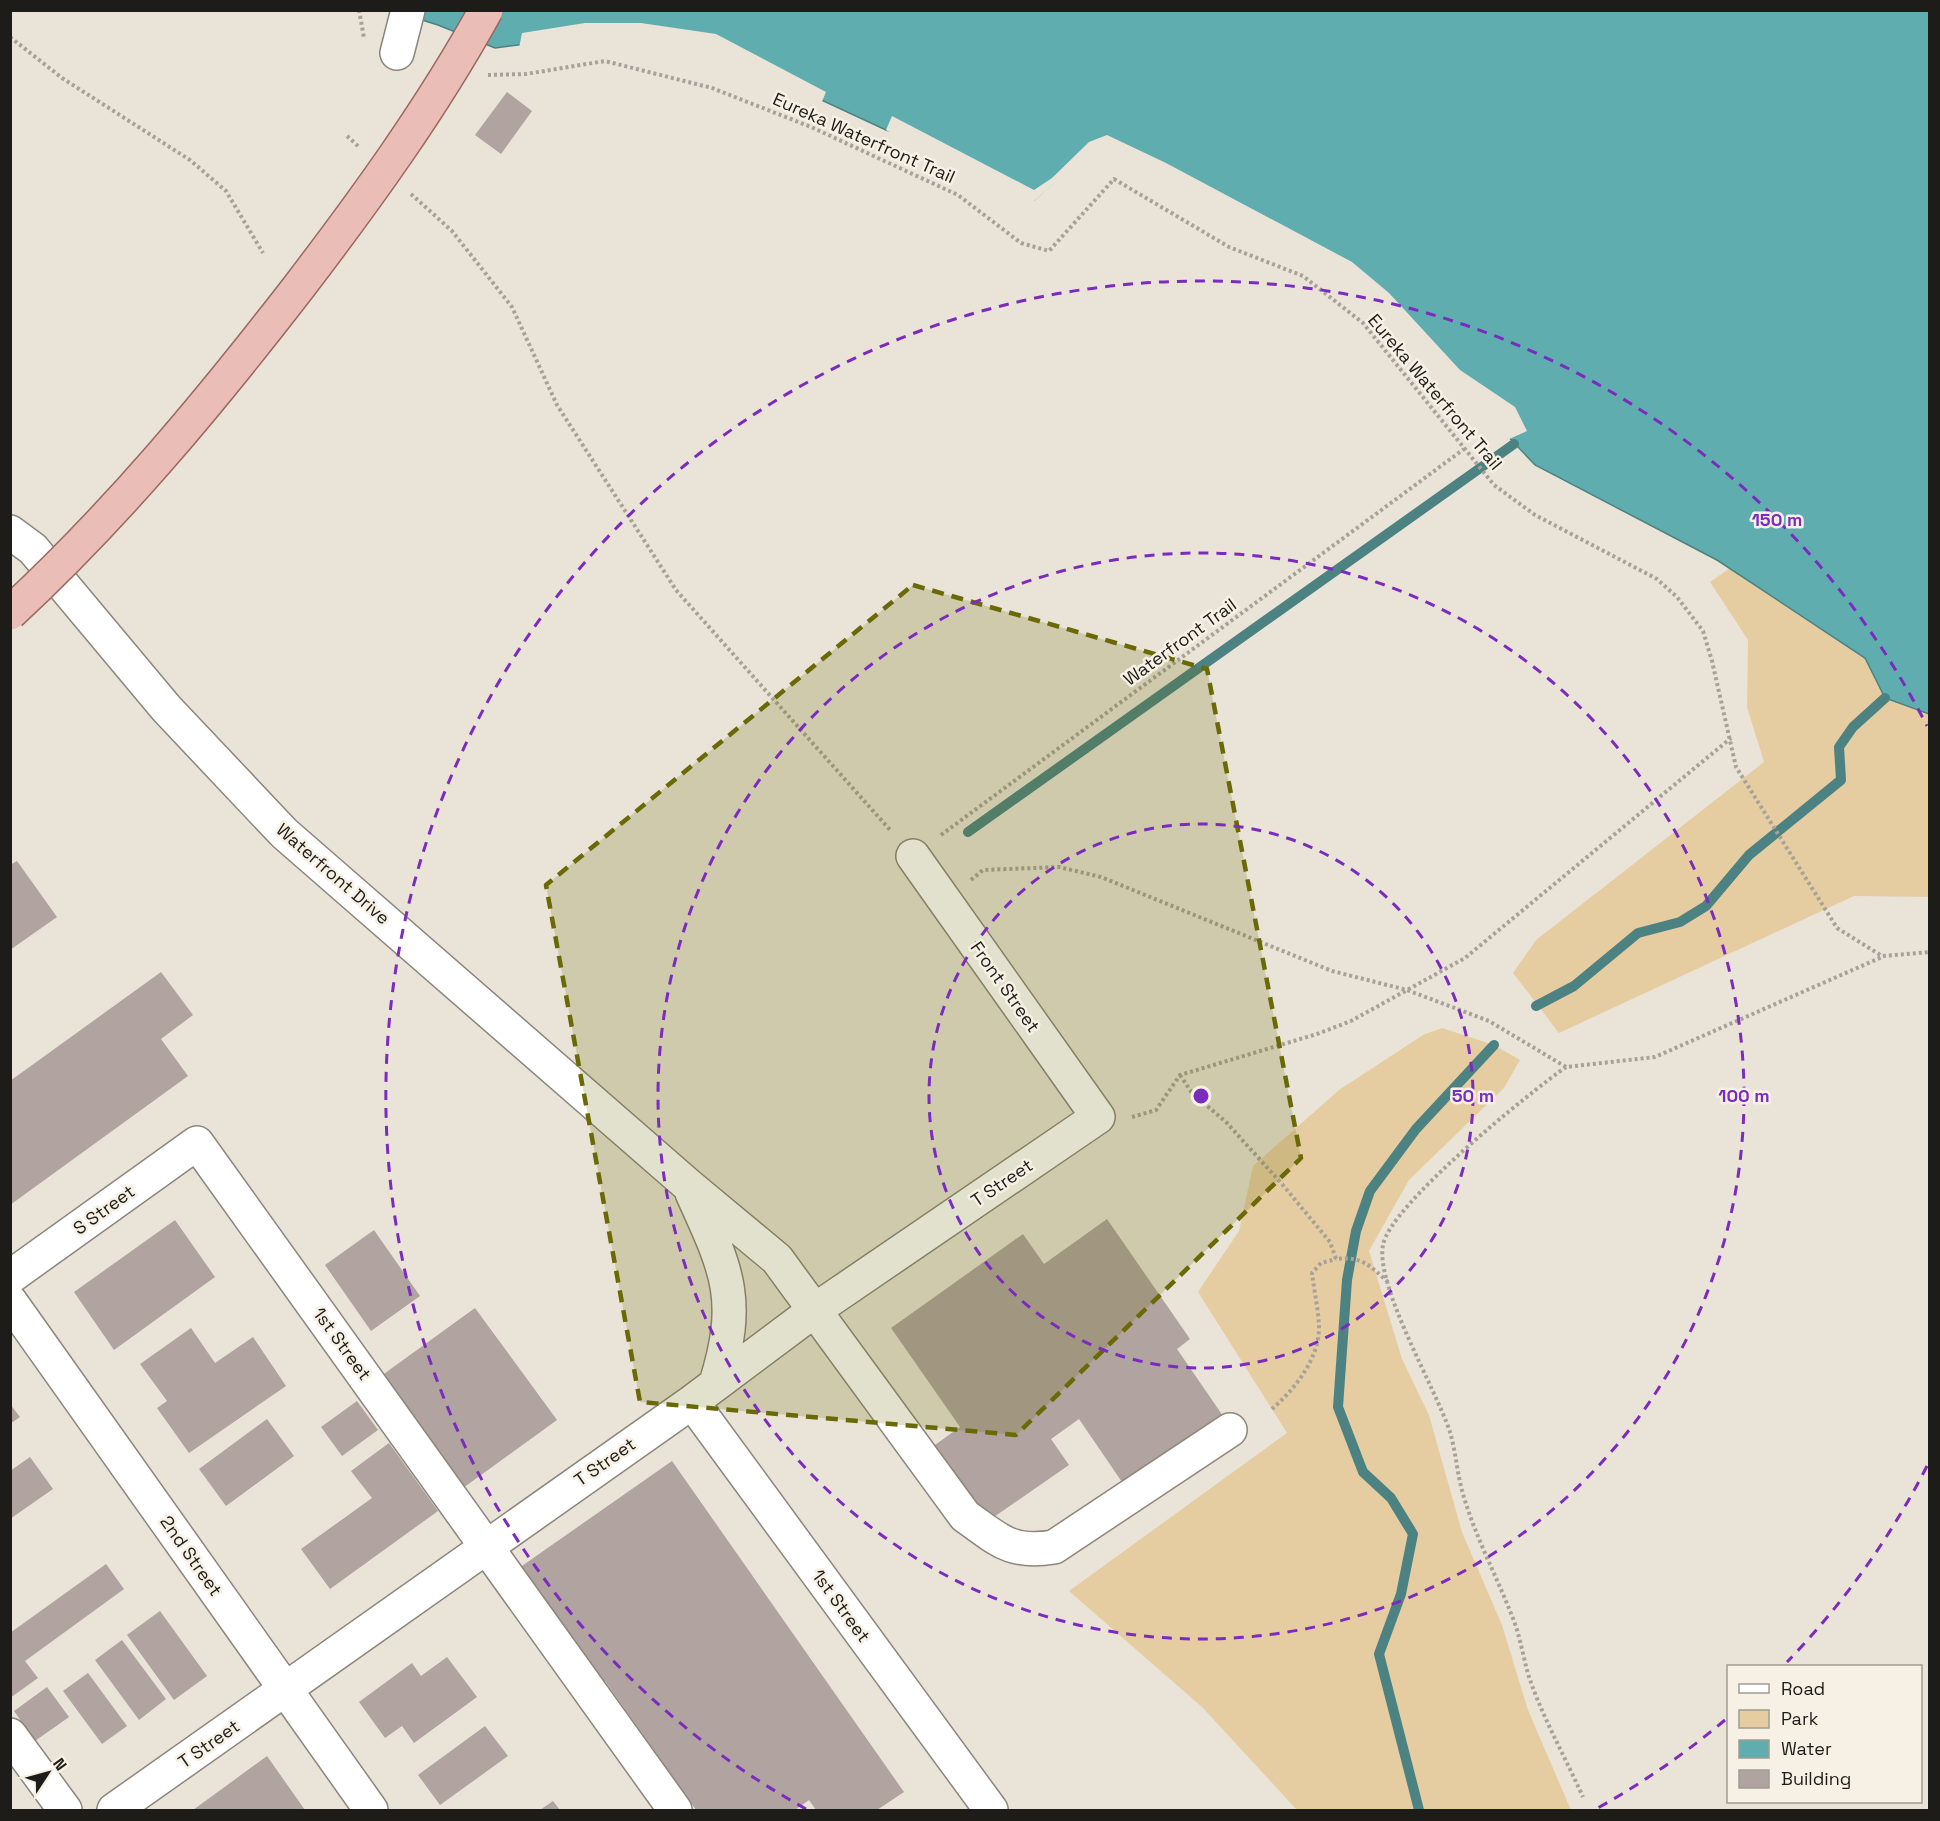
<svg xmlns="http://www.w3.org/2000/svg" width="1940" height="1821" font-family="'Space Grotesk',sans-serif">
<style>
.green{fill:#e6cda1}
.water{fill:#5fadaf;stroke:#4c8282;stroke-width:1.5}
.pier{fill:#eae3d8}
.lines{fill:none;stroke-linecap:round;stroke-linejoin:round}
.stream{stroke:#4c8282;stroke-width:10}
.building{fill:#b0a3a0}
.minor-casing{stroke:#8c867c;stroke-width:36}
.path{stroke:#a7a199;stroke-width:4;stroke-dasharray:3 3;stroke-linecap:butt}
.minor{stroke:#fff;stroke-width:33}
.major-bridge-casing{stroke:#9a6860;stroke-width:36;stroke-linecap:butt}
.major-bridge{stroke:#ebbdb7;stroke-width:33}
.marked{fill:#6b6905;fill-opacity:0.2;stroke:#6b6905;stroke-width:4.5;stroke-dasharray:12 8;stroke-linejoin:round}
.ring{fill:none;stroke:#7b2cbf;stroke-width:3;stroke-dasharray:10 8}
.labels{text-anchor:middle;stroke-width:5;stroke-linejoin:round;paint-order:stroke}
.street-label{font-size:18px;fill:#1e1c18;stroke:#f7f1e5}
.centre{fill:#7b2cbf;stroke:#f7f1e5;stroke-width:3}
.ring-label{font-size:18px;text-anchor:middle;font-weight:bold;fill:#7b2cbf;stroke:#f7f1e5;stroke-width:5;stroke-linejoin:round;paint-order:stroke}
</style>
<rect width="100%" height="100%" fill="#eae3d8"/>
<path class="green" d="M486,10L850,11L1042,86L1119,111L1172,133L1390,255L1648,415L1790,497L1806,516L1929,575V897L1854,896L1559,1033L1513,973L1536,940L1764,762L1747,707L1748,640L1710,582L1730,568L1535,465L1510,439L1526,431L1515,407L1460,370L1389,293L1352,262L1107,135L1089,142L1034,191L893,116L886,130L822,101L825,92L716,34L641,23H585L522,33L481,19Z
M1442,1028L1494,1045L1520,1060L1504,1088L1409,1180L1369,1251L1402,1359L1429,1415L1462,1532L1502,1625L1528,1710L1571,1810H1297L1203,1708L1069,1591L1287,1433L1198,1292L1239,1231L1253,1166L1339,1090L1423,1035Z"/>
<path class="water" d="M393,11H1929V714L1885,698L1865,658L1717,560L1535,465L1348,268L1095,145L1034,200L916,139L886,130L720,53L647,40L566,39L495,48L438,25Z"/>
<path class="pier" d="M585,23H641L716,34L826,92L821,104L719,56L647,43L566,42L519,48L522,33Z
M892,116L1034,190L1052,178L1089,142L1107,135L1166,163L1352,262L1389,293L1460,370L1515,407L1527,431L1507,440L1346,271L1095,148L1033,202L915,142L896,136L886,130Z"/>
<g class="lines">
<path class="stream" d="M968,832L1514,444
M1536,1006L1574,986L1638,933L1680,922L1706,906L1749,855L1841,780L1839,747L1853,727L1885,698
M1419,1810L1379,1654L1401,1594L1413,1534L1391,1498L1363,1472L1338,1407L1347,1280L1356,1231L1370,1191L1416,1129L1494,1045"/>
</g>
<path class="building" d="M507,92L532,111L501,154L475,135Z
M17,861L57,917L10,950V865Z
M161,972L193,1015L161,1039L188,1076L10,1205V1081Z
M1107,1219L1190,1339L1177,1349L1223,1416L1124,1485L1079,1419L1051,1439L1069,1465L981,1526L928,1450L960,1427L891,1328L1023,1234L1044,1264Z
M175,1220L215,1277L114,1350L74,1292Z
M374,1230L420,1296L371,1331L325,1265Z
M475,1308L557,1420L463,1488L381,1376Z
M191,1328L215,1363L253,1337L286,1386L189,1453L157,1408L167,1401L140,1364Z
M357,1401L378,1430L342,1456L321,1427Z
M10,1404L20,1417L10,1424Z
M267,1419L294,1456L226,1506L199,1469Z
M389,1443L438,1511L330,1589L301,1549L372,1498L351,1471Z
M30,1457L53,1489L10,1519V1471Z
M672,1461L904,1792L877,1810H816L809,1800L795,1810H696L605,1681L601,1685L519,1568Z
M106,1564L124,1589L25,1661L38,1678L10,1698V1633Z
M160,1611L207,1676L174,1700L127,1635Z
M122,1640L166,1699L139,1720L95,1660Z
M447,1657L477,1697L414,1743L402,1726L385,1738L359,1702L412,1663L421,1676Z
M88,1673L127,1726L102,1744L63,1691Z
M47,1687L69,1717L35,1741L14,1711Z
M485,1726L508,1756L440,1805L418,1775Z
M267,1756L305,1810H193Z
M553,1801L560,1810H540Z"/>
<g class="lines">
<g class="minor-casing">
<path id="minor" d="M397,53L408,10
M10,532L33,549L166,708L284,833L688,1185L777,1259L965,1516C999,1540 1010,1554 1054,1547L1230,1430
M692,1193C727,1270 742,1299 716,1383
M10,1277L197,1143L675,1810
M10,1301L371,1810
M692,1402L991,1810
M10,1735L65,1810
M114,1810L692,1402L815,1310L1098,1117L913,856"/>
</g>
<path class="path" d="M359,10L364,38
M10,37L62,78L190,160L226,191L263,253
M488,75L526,74L605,61L712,88L811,127L958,195L1021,243L1049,251L1114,179L1229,247L1303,276L1363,323L1494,485L1535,515L1657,579L1677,597L1703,631L1712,661L1736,767L1837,928L1882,956L1930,952
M347,136L359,147
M411,194L452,231L512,307L557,405L676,590L891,831
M941,835L1464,449
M971,880L983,870L1059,867L1101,877L1332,971L1407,990L1489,1021L1566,1067L1655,1057L1882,957
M1566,1067C1529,1093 1390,1205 1383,1245C1375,1286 1436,1389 1450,1432C1456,1452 1457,1474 1463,1494C1475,1536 1496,1575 1512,1616C1520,1635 1523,1657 1529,1677C1543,1718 1565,1757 1583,1797
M1180,1075L1192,1093L1226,1122L1282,1184L1330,1242L1336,1259C1363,1256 1370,1266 1389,1283
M1132,1117L1156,1110L1180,1075L1317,1034L1351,1021L1465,958L1731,738
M1272,1409C1295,1389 1320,1358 1319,1325C1318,1308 1314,1290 1312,1273L1321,1263L1336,1259"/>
<use href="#minor" class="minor"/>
<g class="major-bridge-casing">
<path id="major-bridge" d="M10,613C117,514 209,403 298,288C366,199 432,108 486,10"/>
</g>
<use href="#major-bridge" class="major-bridge"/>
</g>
<path class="marked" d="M913,585L1207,669L1301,1158L1016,1435L640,1402L546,885Z"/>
<g class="ring">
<circle cx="1201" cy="1096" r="272"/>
<circle cx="1201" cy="1096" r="543"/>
<path d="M1927 1466A815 815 0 0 1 1787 1662M1725 1720A815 815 0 0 1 1596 1809M806 1809A815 815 0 1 1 1927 726"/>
</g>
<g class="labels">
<g class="street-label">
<text transform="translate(864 138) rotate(24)" y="6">Eureka Waterfront Trail</text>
<text transform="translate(1435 392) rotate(50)" y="6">Eureka Waterfront Trail</text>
<text transform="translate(1180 642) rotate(-36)" y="6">Waterfront Trail</text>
<text transform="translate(333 874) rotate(41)" y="6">Waterfront Drive</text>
<text transform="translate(1005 987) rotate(55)" y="6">Front Street</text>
<text transform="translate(1002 1183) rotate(-34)" y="6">T Street</text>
<text transform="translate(104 1210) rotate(-36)" y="6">S Street</text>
<text transform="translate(342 1344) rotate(54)" y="6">1st Street</text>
<text transform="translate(605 1462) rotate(-35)" y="6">T Street</text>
<text transform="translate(191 1556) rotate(55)" y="6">2nd Street</text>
<text transform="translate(841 1606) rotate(54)" y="6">1st Street</text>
<text transform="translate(209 1744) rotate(-35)" y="6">T Street</text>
</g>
</g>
<circle cx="1201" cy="1096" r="9" class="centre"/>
<g class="ring-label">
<text x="1777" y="526">150 m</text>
<text x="1473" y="1102">50 m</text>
<text x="1744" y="1102">100 m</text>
</g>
<rect width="1940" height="1821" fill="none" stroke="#1e1c18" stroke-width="24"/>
<rect x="1727" y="1665" width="195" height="138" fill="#f7f1e5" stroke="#a09c93" stroke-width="1.5"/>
<rect x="1739" y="1684" width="30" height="9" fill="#ffffff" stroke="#a09c93" stroke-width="1.5"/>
<text x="1781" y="1695" font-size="18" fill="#1e1c18">Road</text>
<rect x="1739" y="1710" width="30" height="18" fill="#e6cda1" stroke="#a09c93" stroke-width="1.5"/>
<text x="1781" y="1725" font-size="18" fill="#1e1c18">Park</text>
<rect x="1739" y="1740" width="30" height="18" fill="#5fadaf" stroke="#a09c93" stroke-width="1.5"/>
<text x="1781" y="1755" font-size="18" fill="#1e1c18">Water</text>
<rect x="1739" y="1770" width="30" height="18" fill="#b0a3a0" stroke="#a09c93" stroke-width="1.5"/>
<text x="1781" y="1785" font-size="18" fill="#1e1c18">Building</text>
<g transform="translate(48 1773) rotate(54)" stroke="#f7f1e5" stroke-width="4.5" paint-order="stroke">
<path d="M0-4.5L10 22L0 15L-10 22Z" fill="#1e1c18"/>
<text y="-9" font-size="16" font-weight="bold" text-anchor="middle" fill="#1e1c18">N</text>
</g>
</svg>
